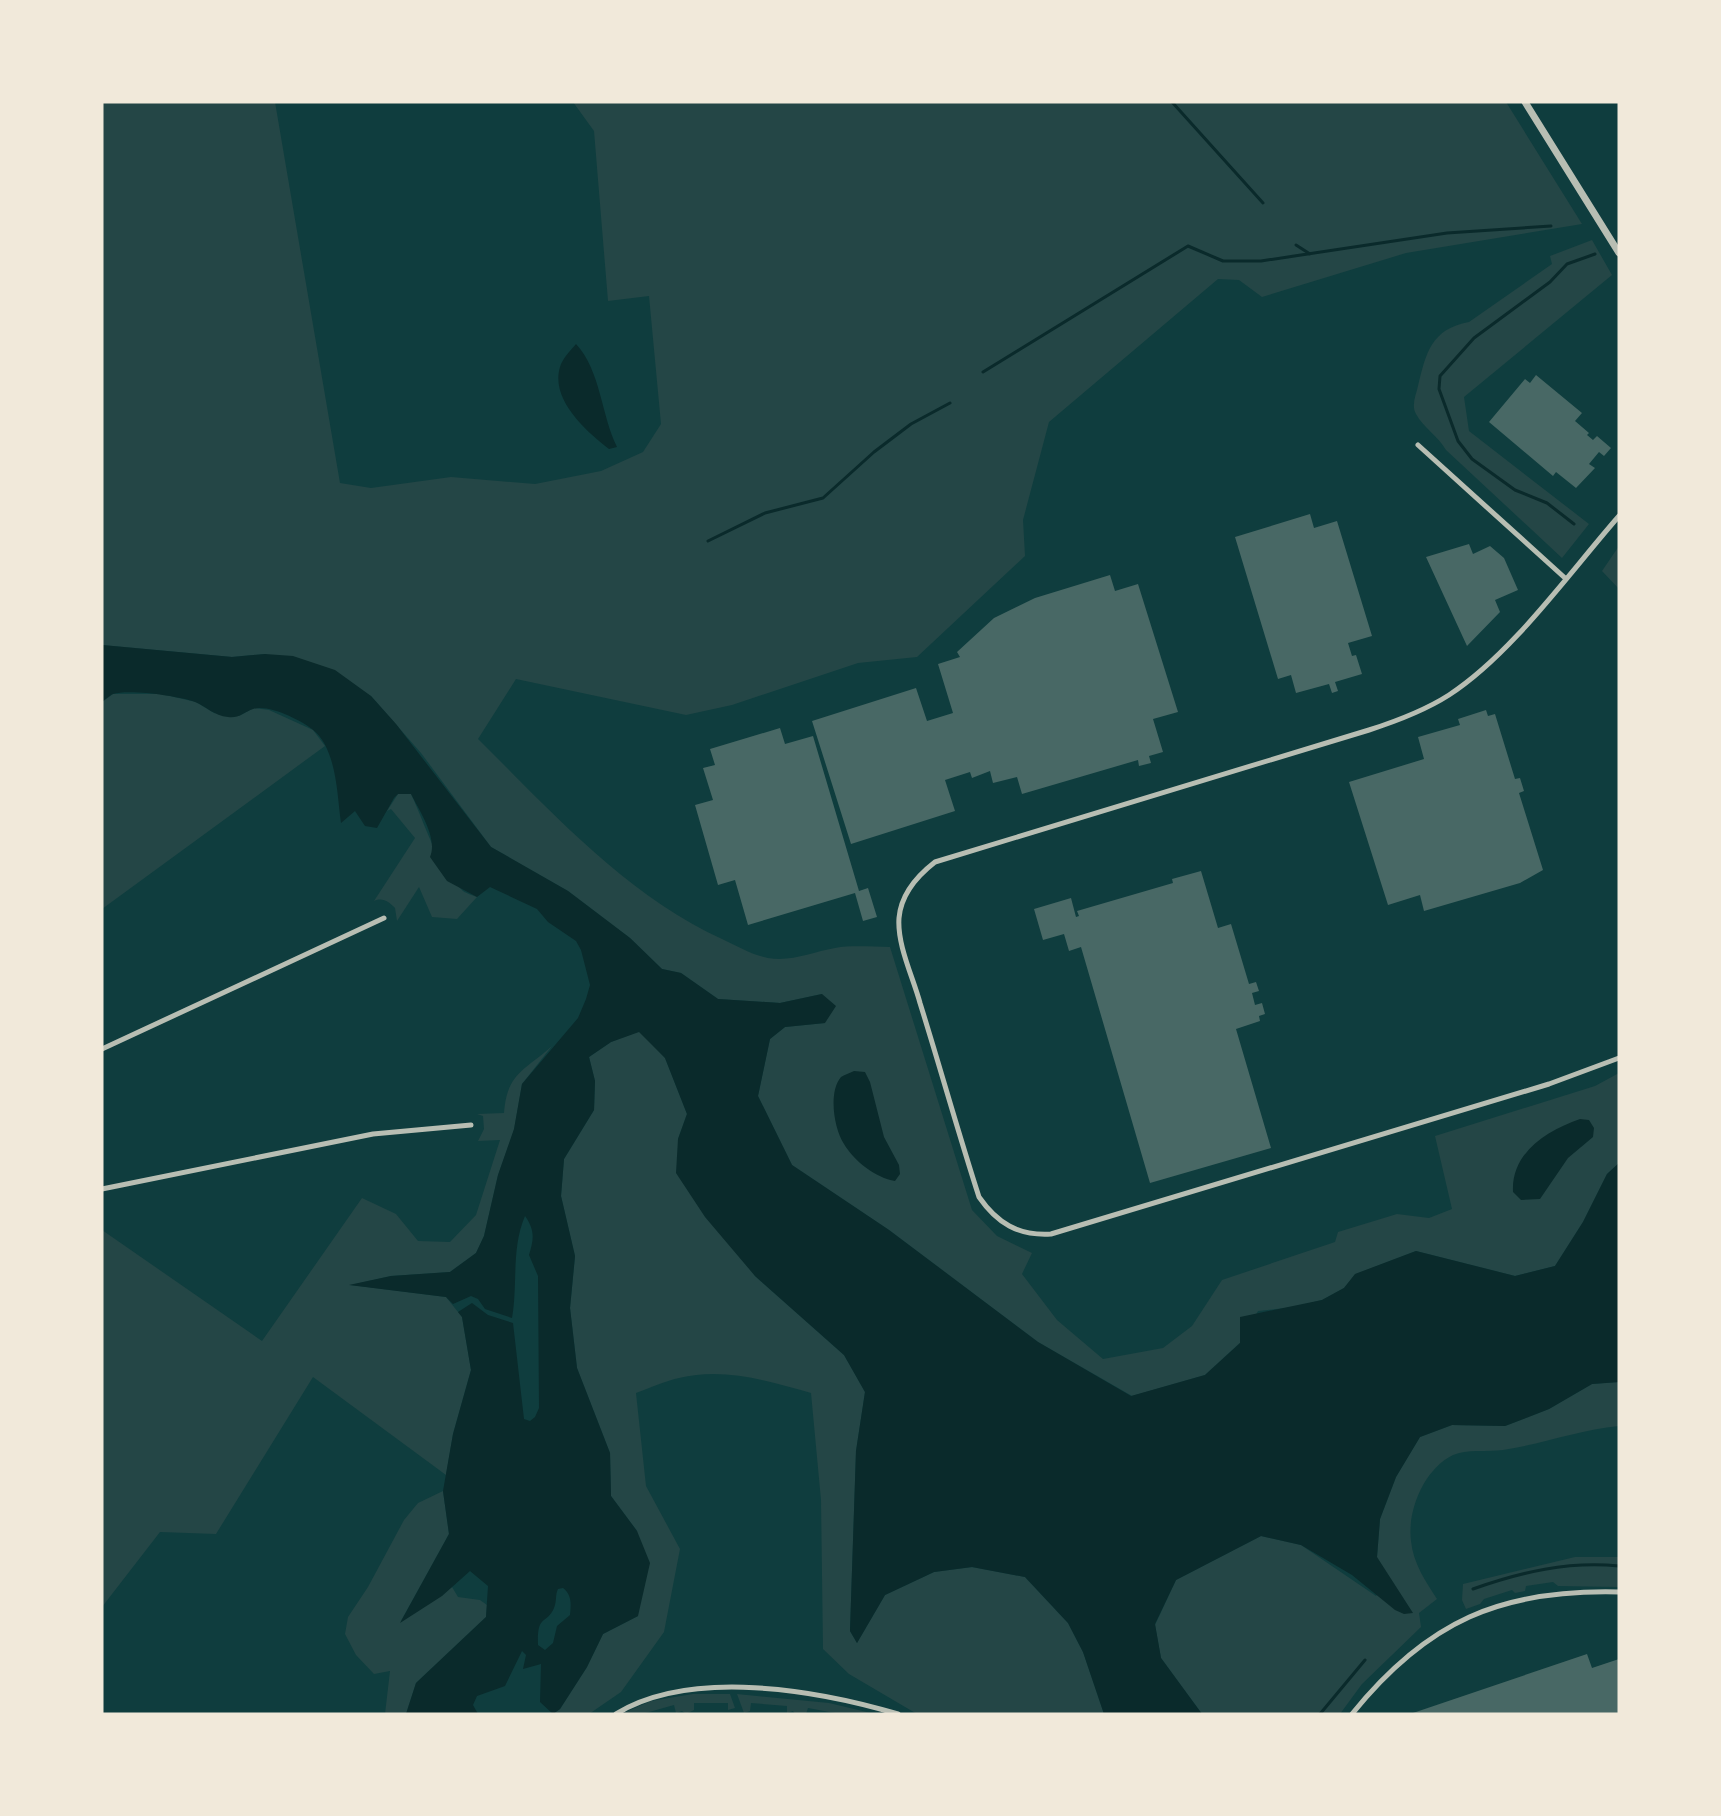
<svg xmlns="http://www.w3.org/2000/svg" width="1721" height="1816" font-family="Commissioner,sans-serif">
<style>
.green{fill:#244646}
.water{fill:#0a2a2b;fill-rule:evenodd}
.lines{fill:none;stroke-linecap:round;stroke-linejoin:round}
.stream{stroke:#0a2a2b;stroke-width:3}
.building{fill:#486865}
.minor{stroke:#b8beb3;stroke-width:5}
.tertiary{stroke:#b8beb3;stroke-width:7}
</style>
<rect width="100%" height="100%" fill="#0f3d3e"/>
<path class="green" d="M102,102H275L340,483L371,488L451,477L535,484L601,471L643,452L661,424L649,296L608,301L594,131L573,102H1506L1582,224L1406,253L1262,297L1239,280L1218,279L1049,422L1023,520L1025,556L917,657L858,663L732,705L686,715L516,679L478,739C553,813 625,894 722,939C737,946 752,955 768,958C792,962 812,952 835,948C852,945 872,947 890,947L972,1210L997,1236L1032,1253L1022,1274L1057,1320L1103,1359L1163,1348L1192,1326L1222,1280L1335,1242L1338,1232L1397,1214L1429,1218L1452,1209L1435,1136L1595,1086L1619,1073V1163L1607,1174L1583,1222L1555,1266L1515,1276L1416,1251L1356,1274L1344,1288L1322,1300L1294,1307L1258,1311L1240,1343L1205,1375L1132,1396L1038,1342L889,1230L792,1165L758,1096L770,1039L785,1027L825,1023L822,994L780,1003L718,999L681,973L662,969L630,938L568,891L491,847L421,753L371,696L265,654L232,657L102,645Z
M1592,240L1612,275L1464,397L1469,431L1589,524L1562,558L1446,450C1438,436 1423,427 1416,414C1411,405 1416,395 1418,386C1426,353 1431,329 1469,322L1552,264L1550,256Z
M1619,546V589L1602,571Z
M113,694H161L196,702L214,713L239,716L254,708L269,710L313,730L325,746L102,909V702Z
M398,794H411C426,826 436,864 461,889C464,893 472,895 477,897L457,919L432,917L419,887L397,921L395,908C389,902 383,897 374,901L415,838L391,809L387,811Z
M640,1031L665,1058L687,1114L678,1139L755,1276L844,1355L865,1392L856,1451L850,1631L857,1643L885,1595L934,1572L972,1567L1025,1577L1068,1623L1083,1652L1104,1714H917L849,1674L823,1649L821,1500L811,1393C769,1381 724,1367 679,1378C665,1381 650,1388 636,1393L646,1486L680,1549L664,1632L621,1692L589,1714H553L560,1709L587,1667L603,1634L638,1616L637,1531L611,1496L610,1453L577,1368L570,1308L575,1256L561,1196L564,1159L594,1110L595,1081L589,1057L611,1042Z
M552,1046L522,1084L514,1130L498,1175L484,1236L476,1253L450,1272L391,1276L351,1285L446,1297L462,1317L471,1370L453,1434L446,1475L313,1377L216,1534L160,1532L102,1607V1230L262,1341L362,1198L396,1214L418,1241L450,1242L476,1215L500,1140L478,1141L484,1129L483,1116L477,1114L504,1113C507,1073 524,1071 552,1046Z
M1619,1382V1426C1579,1430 1542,1444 1503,1450C1488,1452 1466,1449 1453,1455C1424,1469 1407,1511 1411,1541C1413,1563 1426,1582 1437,1599L1419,1613L1421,1627L1362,1684L1340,1714H1202L1161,1658L1155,1625L1176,1580L1261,1536L1301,1545L1376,1596L1379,1592L1377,1557L1380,1519L1396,1477L1420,1437L1452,1425L1505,1426L1549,1409L1592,1384Z
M443,1491L449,1534L401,1621L452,1587L458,1597L480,1600L487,1605L486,1617L416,1683L406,1714H385L390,1671L374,1674L356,1655L345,1634L348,1617L368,1587L404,1520L418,1503Z
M1575,1557H1619V1587L1558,1586L1553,1582L1526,1586L1525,1591L1515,1593L1512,1590L1484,1599L1480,1604L1466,1609L1462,1600L1463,1584Z
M693,1694H730L735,1708L728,1710V1703H694V1710L686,1714L682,1711L676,1713L674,1705L642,1714H621L651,1701Z
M737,1694L829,1703L875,1714H840L808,1708L806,1714H795L793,1711L787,1713V1706L751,1703L750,1711L744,1713Z"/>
<path class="water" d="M576,344C601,371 601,415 617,447L609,449C587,432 550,400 560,367C562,359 571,350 576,344Z
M102,645L232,657L265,654L293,656L335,670L371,696L396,724L491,847L568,891L630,938L662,969L681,973L718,999L780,1003L822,994L836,1006L825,1023L785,1027L770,1039L758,1096L792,1165L889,1230L1038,1342L1131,1396L1205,1375L1240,1343V1317L1322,1300L1344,1288L1355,1274L1416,1251L1515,1276L1555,1266L1583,1222L1607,1174L1619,1163V1382L1592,1384L1549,1409L1505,1426L1452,1425L1420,1437L1396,1477L1380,1519L1377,1557L1413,1613L1404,1614L1395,1610L1352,1575L1301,1545L1261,1536L1176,1580L1155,1624L1161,1658L1202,1714H1104L1083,1652L1068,1623L1025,1577L972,1567L934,1572L885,1595L857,1643L850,1631L856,1451L865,1392L844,1355L755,1276L705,1217L676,1173L678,1139L687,1114L665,1058L639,1032L611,1042L589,1057L595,1081L594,1110L564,1159L561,1196L575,1256L570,1308L577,1368L610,1453L611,1496L637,1531L650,1563L638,1616L603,1634L587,1667L560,1709L553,1714L540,1702L541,1664L523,1669L526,1655L522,1651L505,1686L477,1696L473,1705L478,1714H406L416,1683L486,1617L488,1586L470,1571L442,1596L400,1623L449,1534L443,1491L453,1434L471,1370L462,1317L458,1312L472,1303L488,1315L513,1323L524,1419L530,1421L535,1417L539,1408L538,1276L529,1255C534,1239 535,1230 525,1216C511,1248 518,1285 512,1318L485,1309L478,1299L471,1296L453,1304L446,1297L349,1285L391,1276L450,1272L476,1253L484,1236L498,1175L514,1129L522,1084L578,1018L586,999L590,985L581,950L576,941L548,922L537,909L490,887L477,897L447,881L430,857C438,838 420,812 411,794H398L394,798L377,828L365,826L355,811L341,823C337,795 337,748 312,729C300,720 269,704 253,709C244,712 238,719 228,717C214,716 206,706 195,702C179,696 129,689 113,694C110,695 105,700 102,702ZM563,1588C572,1595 571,1604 570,1615L557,1626L553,1643L545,1650L538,1645C537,1613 546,1626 554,1608C557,1601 555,1595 558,1589Z
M854,1071L865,1072L870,1082L884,1137L899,1165L900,1174L895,1181C876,1178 854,1161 844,1144C834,1129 828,1092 841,1077C844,1075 850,1073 854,1071Z
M1580,1119L1589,1120L1594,1128L1593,1137L1568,1158L1540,1199L1521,1200L1513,1192C1511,1153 1546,1131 1580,1119Z"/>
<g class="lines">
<path class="stream" d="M1172,102L1263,203
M1296,245L1310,254
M983,372L1188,246L1223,261H1261L1447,233L1551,226
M1574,524L1547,503L1515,490L1472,459L1458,441L1439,389L1440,376L1474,338L1550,282L1567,264L1595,254
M708,541L765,513L823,498L874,452L911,424L950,403
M1473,1589C1521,1572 1568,1561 1619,1566
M1320,1714L1365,1660"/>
</g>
<path class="building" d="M1536,375L1582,413L1575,421L1589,433L1587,435L1593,440L1597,436L1611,448L1604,456L1599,452L1589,464L1595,468L1576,488L1556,472L1553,476L1489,422L1525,379L1530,383Z
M1310,514L1314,528L1337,521L1372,636L1348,643L1352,656L1356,655L1362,674L1335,682L1338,691L1332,693L1329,684L1296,693L1291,675L1278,679L1235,537Z
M1469,544L1473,554L1490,546L1504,558L1518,590L1495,600L1500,612L1467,646L1426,557Z
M1110,575L1115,591L1138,584L1178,712L1153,719L1163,752L1149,756L1151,763L1139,766L1138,760L1022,794L1017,777L993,783L990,771L972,778L970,772L945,780L955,811L851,844L812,721L916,688L927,721L953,713L938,664L960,657L957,652L994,618L1035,598Z
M1486,710L1488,716L1495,714L1515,779L1520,778L1524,791L1519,793L1543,870L1520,883L1424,911L1420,895L1388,905L1349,782L1424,759L1418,737L1460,725L1458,719Z
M780,728L785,744L813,736L859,891L868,888L877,917L863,921L855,893L748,925L735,880L718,885L695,805L713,800L703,768L715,765L710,749Z
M1201,871L1218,928L1231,924L1249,984L1256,982L1259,991L1252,993L1255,1005L1262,1003L1265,1014L1259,1016L1260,1021L1236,1029L1271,1148L1150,1183L1081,947L1069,951L1064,934L1043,940L1034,909L1071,898L1076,917L1079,916L1077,911L1173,883L1172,879Z
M1587,1654L1592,1668L1619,1659V1714H1410Z"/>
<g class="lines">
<path class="minor" d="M1418,445L1565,578
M1619,516C1569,573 1512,654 1449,695C1424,711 1397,721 1369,730L935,862C917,876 901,894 899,918C897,945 913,977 920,1003C940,1067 958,1132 979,1197C997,1223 1018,1236 1051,1234L1549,1084L1619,1058
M102,1049L384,918
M102,1189L373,1134L471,1125
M616,1714C691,1668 817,1690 898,1714
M1352,1714C1427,1621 1501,1589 1619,1592"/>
<path class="tertiary" d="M1525,102L1619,253"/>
</g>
<rect width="1721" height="1816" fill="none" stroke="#f1e9da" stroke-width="207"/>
</svg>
